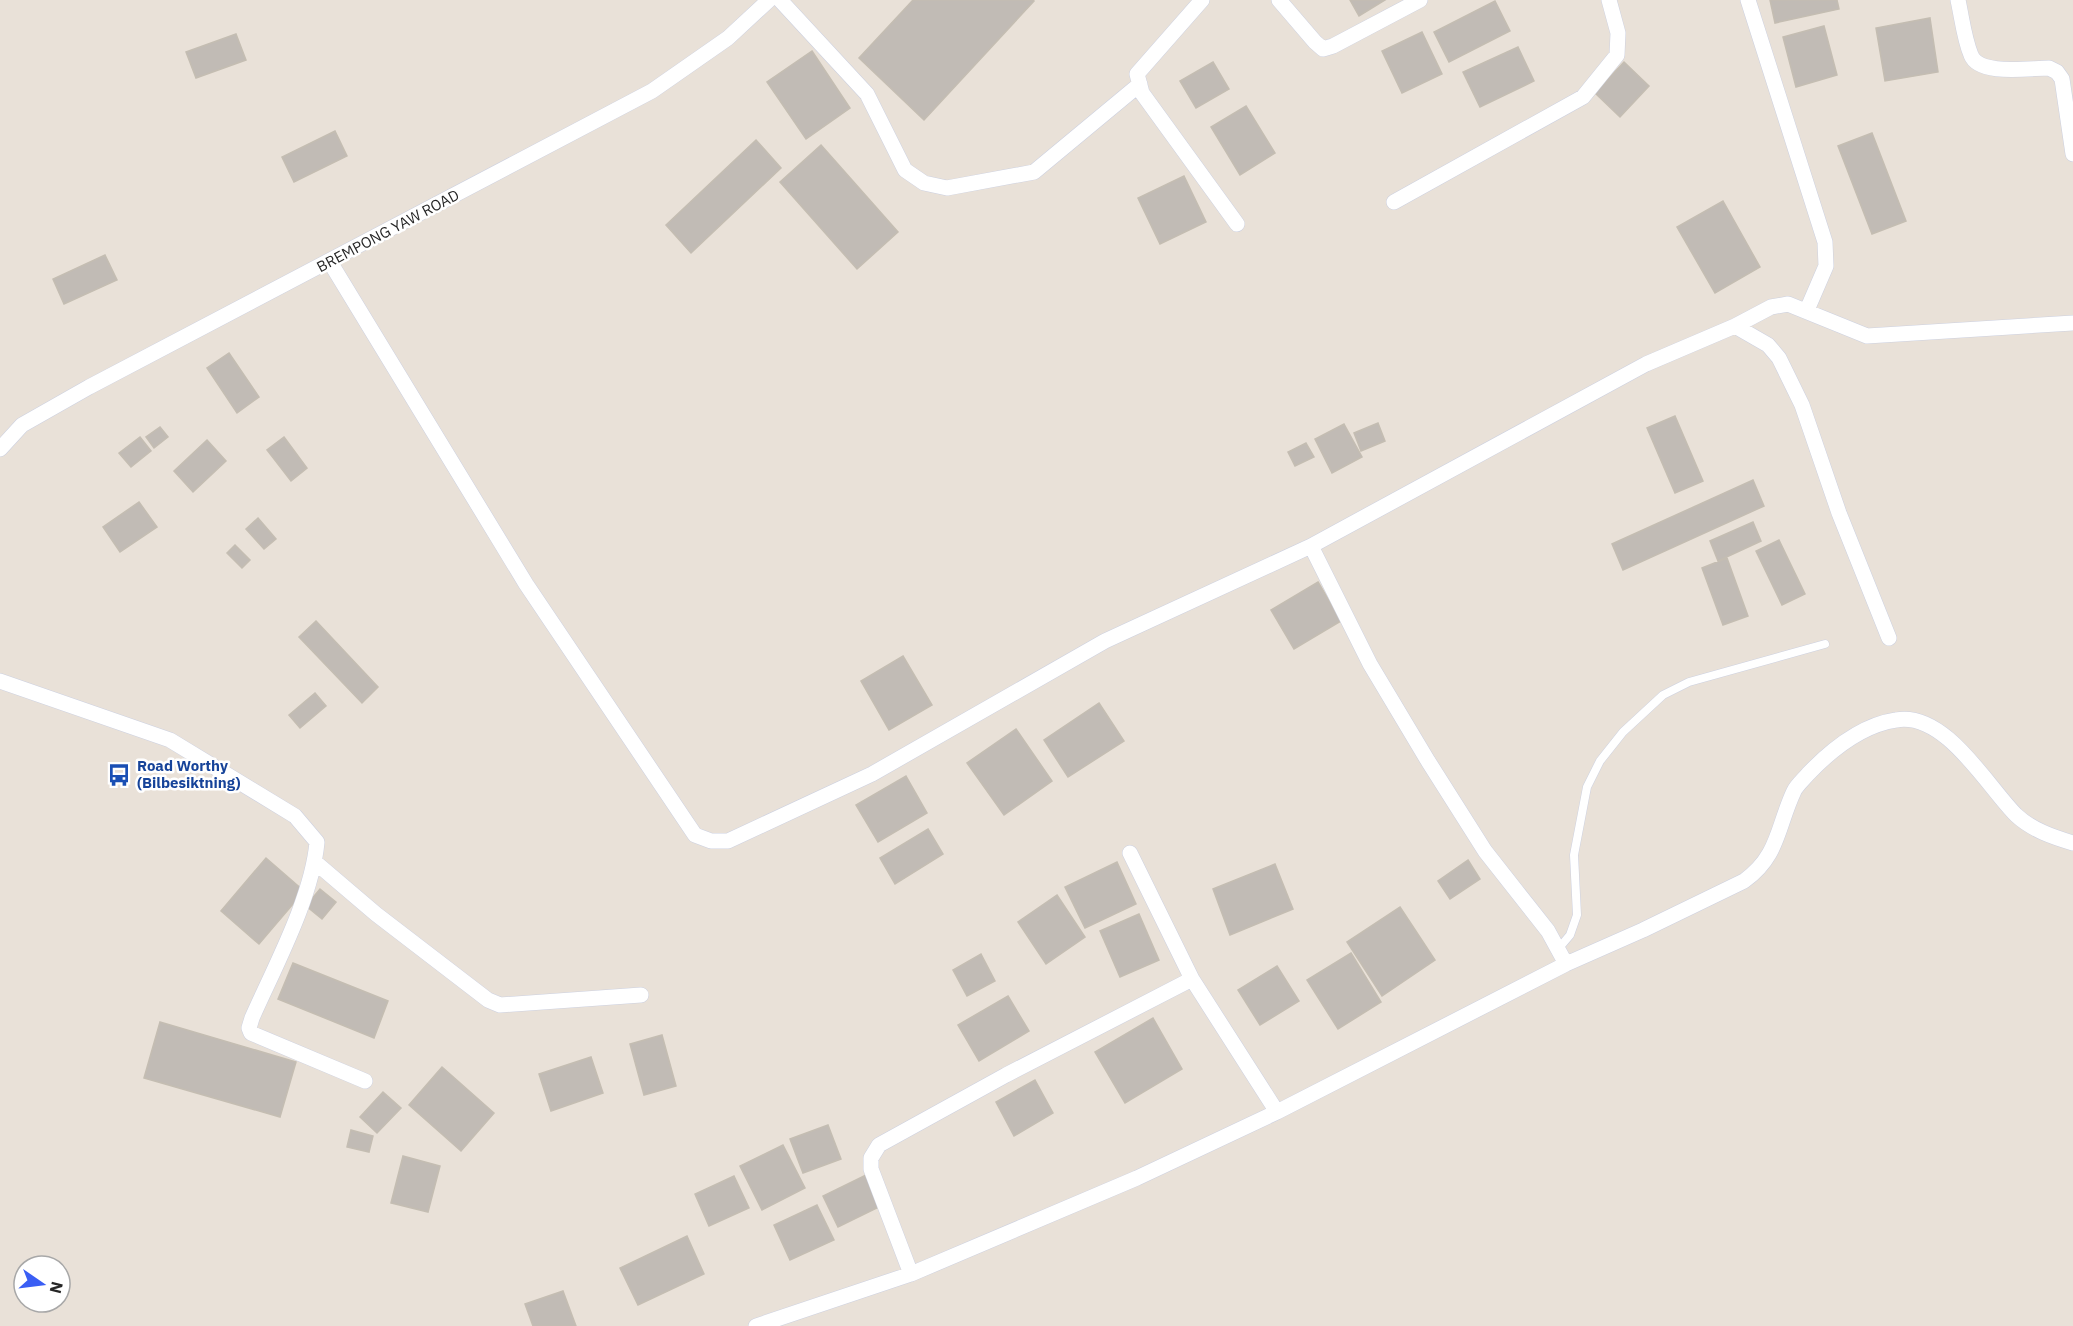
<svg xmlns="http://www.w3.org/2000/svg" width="2073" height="1326" font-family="'IBM Plex Sans',sans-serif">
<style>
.building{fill:#c1bbb5;stroke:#c4bdb2;stroke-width:1.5}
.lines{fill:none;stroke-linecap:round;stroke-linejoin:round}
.lane-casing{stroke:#cdd1e0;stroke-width:9}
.street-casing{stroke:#cdd1e0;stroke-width:16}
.lane{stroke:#fff;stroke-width:8}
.street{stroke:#fff;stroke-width:15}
.labels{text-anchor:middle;stroke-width:5;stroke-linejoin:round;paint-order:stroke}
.street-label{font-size:15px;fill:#262626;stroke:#fff}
.transit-label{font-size:15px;font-weight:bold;fill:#164399;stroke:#fff;text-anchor:start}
</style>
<rect width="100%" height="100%" fill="#e9e1d8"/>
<path class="building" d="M913,0H1033L1034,1L924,120L859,58Z
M1350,0H1385L1359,16Z
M1770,0H1837L1839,9L1775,23Z
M1495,1L1510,31L1449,62L1434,32Z
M1930,18L1938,72L1885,81L1876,28Z
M1824,26L1837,75L1796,87L1783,37Z
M1422,32L1442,74L1402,93L1382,51Z
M236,34L246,60L196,78L186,52Z
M1518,47L1534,81L1480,107L1463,72Z
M812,51L850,108L806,139L767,82Z
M1213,62L1229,89L1196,108L1180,81Z
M1624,62L1649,86L1620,117L1595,93Z
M1246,106L1275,153L1240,175L1211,127Z
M335,131L347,156L294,182L282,157Z
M1872,133L1906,221L1872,234L1838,146Z
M756,140L781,168L691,253L666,225Z
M821,145L898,232L857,269L780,182Z
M1184,176L1206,222L1160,244L1138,198Z
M1723,201L1760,267L1715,293L1677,227Z
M105,255L117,280L64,304L53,279Z
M229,353L259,397L237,413L207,368Z
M1675,416L1703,481L1675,493L1647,428Z
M1378,423L1385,441L1361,451L1354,433Z
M1344,424L1362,457L1332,473L1315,439Z
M160,427L168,437L154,448L146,437Z
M140,437L151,451L131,467L119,453Z
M284,437L307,468L291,481L267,450Z
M207,440L226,461L193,492L174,471Z
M1306,443L1314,457L1295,466L1288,452Z
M1753,480L1764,506L1623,570L1612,544Z
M139,502L157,527L120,552L103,527Z
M258,518L276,539L264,549L246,529Z
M1753,522L1761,541L1718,561L1710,541Z
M1779,540L1805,594L1782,605L1756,551Z
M235,545L250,560L242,568L227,553Z
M1727,558L1748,616L1723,625L1702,568Z
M1318,582L1341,621L1294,649L1271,610Z
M316,621L378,687L362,703L299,637Z
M903,656L932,705L889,730L861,681Z
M315,693L326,706L300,728L289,715Z
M1099,703L1124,741L1068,777L1044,740Z
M1016,729L1052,781L1004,815L967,763Z
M906,776L927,813L878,842L856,805Z
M928,829L943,854L895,884L880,858Z
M266,858L304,891L259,944L221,911Z
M1468,860L1480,879L1450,899L1438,881Z
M1117,862L1136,904L1085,928L1065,887Z
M1275,864L1293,909L1230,935L1213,889Z
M320,889L336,902L322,919L306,906Z
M1057,895L1085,937L1046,964L1018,922Z
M1400,907L1435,960L1382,996L1347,942Z
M1139,914L1159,960L1120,977L1100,931Z
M1351,953L1381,1002L1338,1029L1307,980Z
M981,954L995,981L967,996L953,970Z
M293,963L388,1001L374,1038L278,999Z
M1277,966L1299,1001L1260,1025L1238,990Z
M1008,996L1029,1031L979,1061L958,1025Z
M1153,1018L1182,1069L1125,1103L1095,1052Z
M160,1022L296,1062L280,1117L144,1078Z
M662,1035L676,1086L644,1095L630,1044Z
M591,1057L603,1093L551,1111L539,1074Z
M442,1067L494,1113L461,1151L409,1105Z
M1035,1080L1053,1113L1014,1136L996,1102Z
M383,1092L401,1108L377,1133L360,1117Z
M828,1125L841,1159L803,1173L790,1139Z
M351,1130L373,1136L369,1152L347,1147Z
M783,1145L805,1188L762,1210L740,1166Z
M403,1156L440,1166L428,1212L391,1203Z
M866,1175L881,1206L838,1227L823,1196Z
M734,1176L749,1208L709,1226L695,1194Z
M817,1205L834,1240L790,1260L774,1225Z
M687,1236L704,1274L638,1305L620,1268Z
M563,1291L576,1326H533L525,1304Z"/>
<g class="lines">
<g class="lane-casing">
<path id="lane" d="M1559,948L1570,935L1577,915L1574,855L1587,787L1600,761L1623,732L1663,695L1689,682L1825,644"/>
</g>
<g class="street-casing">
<path id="street" d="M780,0L867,94L905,170L924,183L947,188L1034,172L1140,84
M1202,0L1137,74L1142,93L1237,224
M1279,0L1315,42L1323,49L1333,46L1420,0
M1748,0L1825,242L1826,266L1807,310
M1958,0C1962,18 1964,38 1971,55C1979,76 2029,68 2049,68L2057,72L2062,79L2073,154
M1394,202L1583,97L1617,55L1618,33L1609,0
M330,262L526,584L695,835L711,841H728L872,774L1105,641L1311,546L1370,664L1428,761L1485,851L1548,931L1566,964L1277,1112L1137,1178L911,1274L756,1326
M1735,326L1768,345L1779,358L1802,405L1839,513L1889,638
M0,449L22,425L89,387L652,91L728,38L769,0
M1311,546L1646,364L1735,326L1771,307L1788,304L1867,336L2073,323
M0,681L170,740L295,816L317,842C312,898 275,966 252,1018L249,1028L251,1033L365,1081
M1130,853L1192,979L1277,1112
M315,862L376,914L488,1000L500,1005L641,995
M1566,964L1643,930L1744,881C1779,856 1777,827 1794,791C1797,785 1803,780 1808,774C1831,750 1862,725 1896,720C1945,711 1987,786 2016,815C2032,830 2053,837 2073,843
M911,1274L871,1169V1158L879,1145L1006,1075L1192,979"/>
</g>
<use href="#lane" class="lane"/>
<use href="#street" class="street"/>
</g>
<defs>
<g id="bus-bare" transform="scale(1.8)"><path d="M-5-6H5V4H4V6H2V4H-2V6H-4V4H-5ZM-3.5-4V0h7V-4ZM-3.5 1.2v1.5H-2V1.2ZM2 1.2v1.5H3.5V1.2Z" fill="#1a4fb4" stroke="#fff" stroke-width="2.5" paint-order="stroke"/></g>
</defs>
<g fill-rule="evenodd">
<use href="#bus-bare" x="119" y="775"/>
</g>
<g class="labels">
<g class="street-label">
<text transform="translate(388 231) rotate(-28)" y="5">BREMPONG YAW ROAD</text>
</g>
<g class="transit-label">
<text x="137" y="771">Road Worthy<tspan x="137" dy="17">(Bilbesiktning)</tspan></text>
</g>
</g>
<g transform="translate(42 1284) rotate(104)"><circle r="28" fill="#ffffff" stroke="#a8a8a8" stroke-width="1.5"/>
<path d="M0-4.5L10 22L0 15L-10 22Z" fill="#3a5ef4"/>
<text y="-9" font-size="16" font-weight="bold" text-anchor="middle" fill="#262626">N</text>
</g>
</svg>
